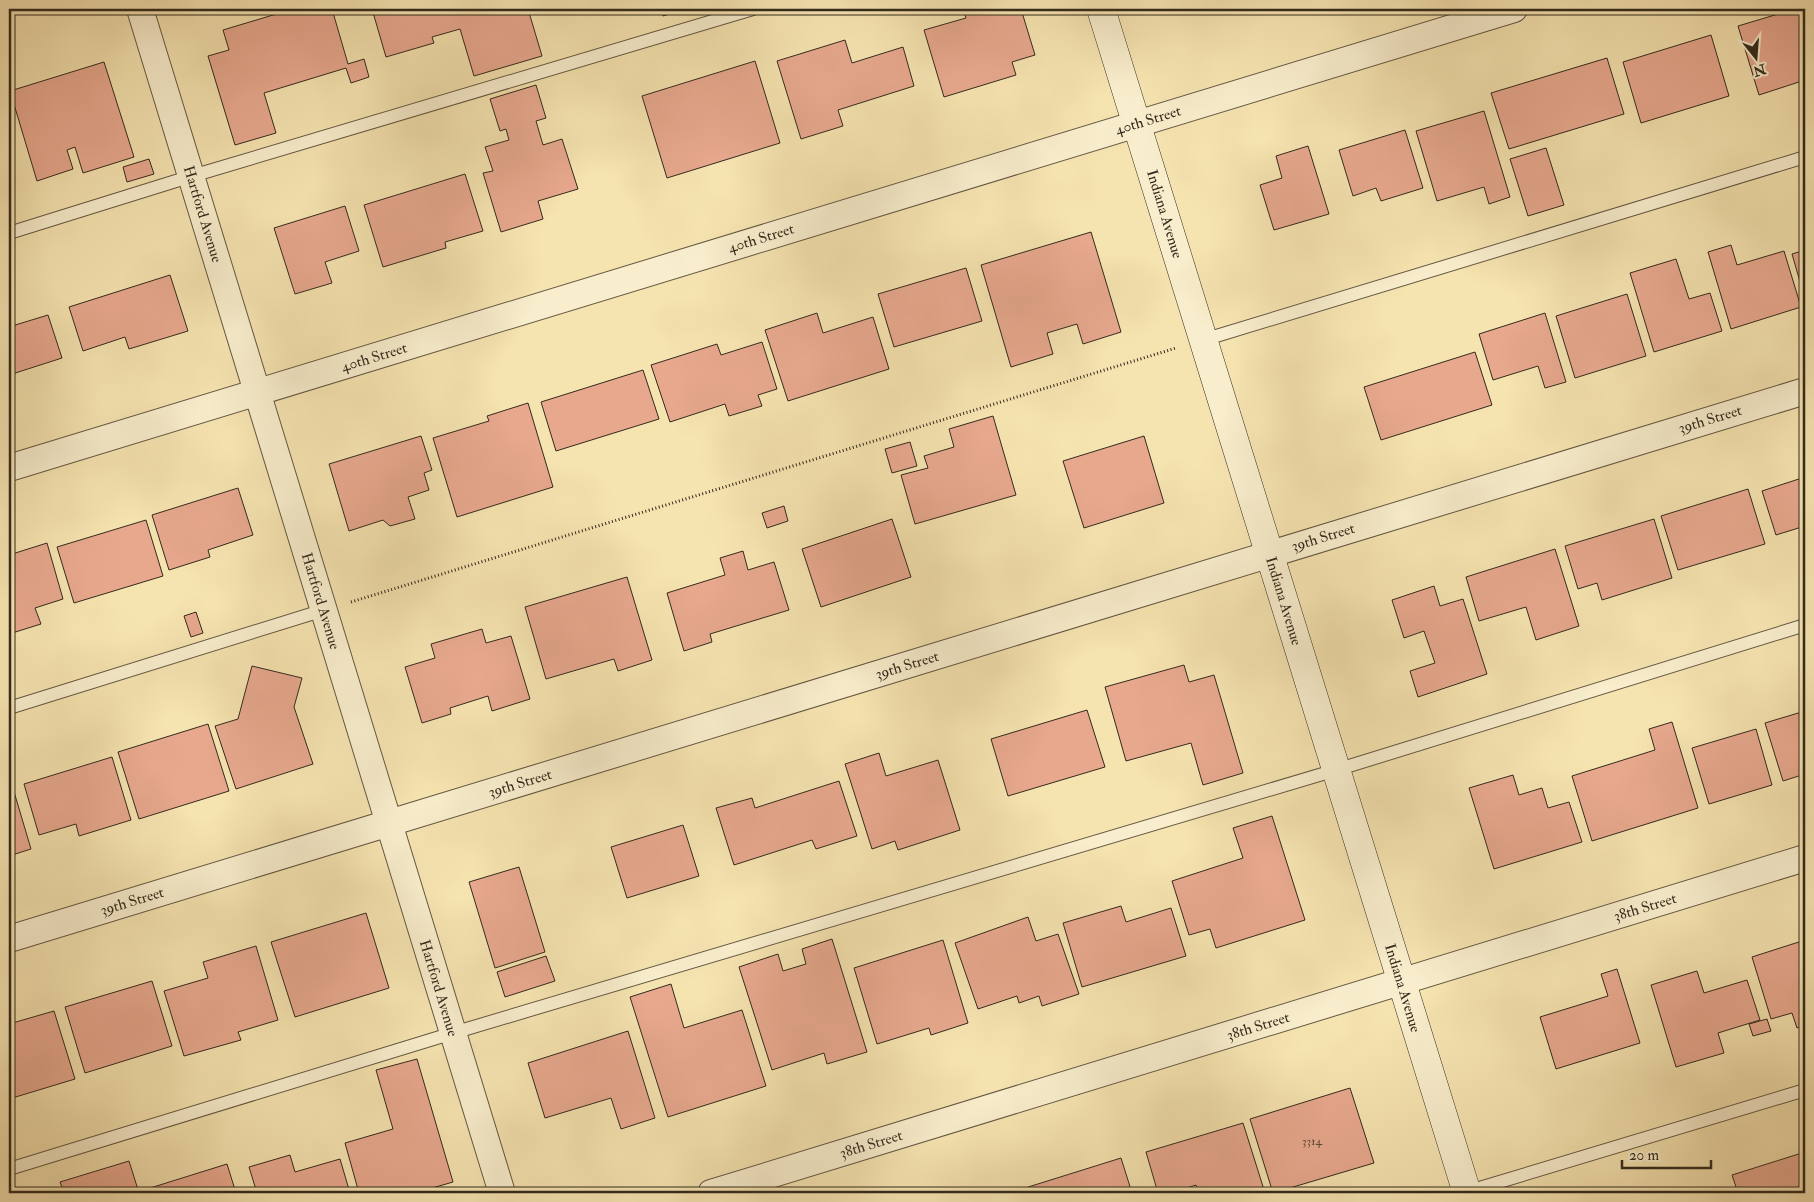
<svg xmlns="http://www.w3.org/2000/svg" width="1814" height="1202" font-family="'IM FELL Double Pica',serif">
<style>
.building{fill:#e7a88e;stroke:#332a1d}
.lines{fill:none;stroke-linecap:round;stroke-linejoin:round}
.lane-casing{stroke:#645842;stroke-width:14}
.street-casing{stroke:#645842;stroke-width:28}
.secondary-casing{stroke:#332a1d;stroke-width:29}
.path{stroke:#332a1d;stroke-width:3;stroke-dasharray:1 2.5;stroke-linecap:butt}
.lane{stroke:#f8edcc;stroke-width:12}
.street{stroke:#f8edcc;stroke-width:26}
.secondary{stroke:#f8edcc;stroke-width:28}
.labels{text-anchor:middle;stroke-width:4;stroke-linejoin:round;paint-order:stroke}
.number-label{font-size:12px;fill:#604a39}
.street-label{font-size:15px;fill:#332a1d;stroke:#f8edcc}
</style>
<rect width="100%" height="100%" fill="#f5e3b0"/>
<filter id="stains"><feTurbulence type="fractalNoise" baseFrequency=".004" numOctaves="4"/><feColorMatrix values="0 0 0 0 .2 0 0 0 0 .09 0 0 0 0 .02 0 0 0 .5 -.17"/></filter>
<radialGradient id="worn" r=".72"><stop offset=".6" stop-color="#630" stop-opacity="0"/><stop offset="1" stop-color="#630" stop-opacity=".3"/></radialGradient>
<path class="building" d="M293,9H332L348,64L364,59L369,77L351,83L346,68L264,93L276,133L235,145L208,56L229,50L223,30Z
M372,9H528L542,56L474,76L460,29L432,37L434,43L386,57Z
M660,9H685L663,16Z
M963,9H1021L1035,55L1012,62L1016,75L944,97L924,30L966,18Z
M1795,9H1805V80L1759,95L1738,26Z
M1711,35L1729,96L1641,123L1623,62Z
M845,40L852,63L903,47L914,86L838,110L843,126L801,139L777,61Z
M1607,58L1624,114L1509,149L1491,93Z
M755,61L780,143L667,178L642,96Z
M104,62L134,157L83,173L75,147L67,150L73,169L37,181L10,91Z
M536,85L546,118L536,121L543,145L562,139L578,189L538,201L543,219L501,232L483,173L493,171L485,147L509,140L506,129L500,131L490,99Z
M1484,111L1510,197L1489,204L1484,187L1437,201L1416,131Z
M1405,130L1423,188L1381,201L1376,188L1353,196L1339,150Z
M1308,146L1329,214L1274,230L1260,185L1282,178L1276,156Z
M1546,148L1564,205L1528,216L1510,159Z
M149,159L154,174L127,182L123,167Z
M9,169L14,187L9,188Z
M465,174L483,231L445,242L446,248L383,267L364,205Z
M345,206L359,251L325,262L332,283L295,294L274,228Z
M1091,232L1121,332L1083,344L1077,324L1047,333L1053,354L1011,367L981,265Z
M1731,245L1737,265L1784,251L1801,307L1731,329L1708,252Z
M1805,250V299L1792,254Z
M1676,259L1689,299L1710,293L1722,331L1654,352L1630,273Z
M966,268L982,321L894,347L878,294Z
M170,275L188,331L129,349L125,337L83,351L69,307Z
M1627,294L1646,356L1575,378L1556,316Z
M817,313L823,333L873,317L889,369L788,401L765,330Z
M1545,313L1566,382L1545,388L1538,366L1493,380L1479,334Z
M9,315L12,326L48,315L62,358L9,375Z
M762,342L777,389L758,395L762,406L729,416L725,404L670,422L651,365L717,344L721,355Z
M1475,352L1492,405L1381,440L1364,387Z
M643,370L659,419L556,451L541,402Z
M528,403L553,487L457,517L433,438L489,421L487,416Z
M993,416L1016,495L915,524L901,475L928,468L924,456L954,447L949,429Z
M421,436L432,470L424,473L429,490L408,497L415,519L390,526L383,520L349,531L329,464Z
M1144,436L1164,503L1084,528L1063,461Z
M910,442L917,466L892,473L885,449Z
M1805,477V526L1776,535L1762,491Z
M238,488L253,535L208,550L210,557L169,570L152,515Z
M1748,489L1765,544L1678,570L1661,516Z
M784,506L788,521L767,528L762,513Z
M892,519L911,577L821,607L802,549Z
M1654,519L1672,578L1602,600L1597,583L1578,589L1565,546Z
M146,520L163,576L74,603L57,547Z
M47,543L63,599L35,608L41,624L9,634V555Z
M1555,549L1579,626L1536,640L1526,607L1479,621L1466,577Z
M743,551L748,570L774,562L789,610L710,634L712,642L684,651L667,593L725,575L720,558Z
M627,577L652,660L618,671L614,659L546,679L525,607Z
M1434,586L1440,606L1463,599L1487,674L1418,697L1410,671L1435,663L1424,631L1404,638L1392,600Z
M196,612L203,633L191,637L184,616Z
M482,629L486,643L511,636L530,699L492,711L488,696L450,708L451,714L422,723L405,667L435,658L431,644Z
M1184,665L1189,682L1214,675L1243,773L1203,785L1191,743L1126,761L1105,687Z
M252,666L302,678L294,707L313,764L236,789L215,726L238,719Z
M1087,710L1105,767L1008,796L991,739Z
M1805,711V774L1783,781L1765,723Z
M1672,722L1698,808L1592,841L1572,776L1655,750L1649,729Z
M208,724L229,791L139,819L118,752Z
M1756,729L1772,785L1709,804L1692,748Z
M879,753L886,776L938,760L960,830L898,850L895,841L872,849L845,764Z
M112,757L131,820L79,836L76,824L39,835L24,784Z
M1513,775L1519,795L1542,788L1548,808L1569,802L1582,842L1494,869L1469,788Z
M839,781L857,836L816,849L812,840L734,865L716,808L752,798L755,808Z
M12,785L31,849L9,856V786Z
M1272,816L1305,920L1216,948L1210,929L1189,935L1172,881L1243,858L1233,828Z
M683,825L699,876L627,898L611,847Z
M519,867L545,952L495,968L469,882Z
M1121,906L1126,922L1171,908L1186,956L1082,987L1063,923Z
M366,913L389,988L295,1017L271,942Z
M1028,917L1036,941L1058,934L1079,994L1042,1006L1039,996L1019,1003L1017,996L978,1009L955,943Z
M832,939L867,1052L827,1064L824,1053L772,1070L739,967L778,954L783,971L806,964L802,949Z
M943,940L968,1023L931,1035L929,1028L877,1044L854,968Z
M1805,940V1025L1797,1028L1792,1013L1771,1019L1752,957Z
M256,946L278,1020L238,1032L241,1040L184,1056L164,991L208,978L203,962Z
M546,956L555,981L505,997L497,972Z
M1617,969L1640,1043L1556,1069L1540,1017L1608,996L1601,974Z
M1697,971L1704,993L1747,980L1760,1020L1718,1033L1724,1053L1676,1067L1651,985Z
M152,981L172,1046L85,1073L65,1007Z
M671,984L684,1028L742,1010L766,1086L668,1117L630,997Z
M54,1011L75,1079L9,1099V1024Z
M1767,1019L1771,1031L1753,1036L1749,1024Z
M628,1031L655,1118L621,1129L611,1098L545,1118L528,1063Z
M417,1059L453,1182L415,1193H359L345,1143L393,1129L376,1070Z
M1350,1088L1374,1163L1273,1193L1250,1119Z
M1243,1123L1265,1193H1199L1196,1185L1171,1193H1158L1146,1152Z
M1805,1152V1193H1738L1732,1175Z
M290,1155L295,1172L340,1159L350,1193H257L249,1167Z
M1121,1158L1132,1193H1027L1025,1188Z
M129,1161L139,1193H64L60,1182Z
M227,1164L236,1193H148L147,1189Z
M1013,1188L1014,1193H997Z"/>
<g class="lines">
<g class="lane-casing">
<path id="lane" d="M9,233L192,176L753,9
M1203,340L1805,157
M9,708L324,610
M9,1169L453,1033L1336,770L1805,625
M1466,1192L1805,1090"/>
</g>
<g class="street-casing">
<path id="street" d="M140,9L502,1193
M9,468L1514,9
M9,939L1805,391
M711,1193L1805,858"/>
</g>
<g class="secondary-casing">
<path id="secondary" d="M1101,9L1467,1193"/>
</g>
<path class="path" d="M351,602L1176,348"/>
<use href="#lane" class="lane"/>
<use href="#street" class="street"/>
<use href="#secondary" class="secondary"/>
</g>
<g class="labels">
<g class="number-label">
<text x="1312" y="1145">3314</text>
</g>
<g class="street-label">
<text transform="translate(1148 120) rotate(-17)" y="5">40th Street</text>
<text transform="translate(203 214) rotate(73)" y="5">Hartford Avenue</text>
<text transform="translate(1165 214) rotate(73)" y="5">Indiana Avenue</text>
<text transform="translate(761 238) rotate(-17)" y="5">40th Street</text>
<text transform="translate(374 357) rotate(-17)" y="5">40th Street</text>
<text transform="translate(1710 419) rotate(-17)" y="5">39th Street</text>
<text transform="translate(1323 537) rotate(-17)" y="5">39th Street</text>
<text transform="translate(321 601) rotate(73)" y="5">Hartford Avenue</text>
<text transform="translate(1284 601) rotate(73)" y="5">Indiana Avenue</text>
<text transform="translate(907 665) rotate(-17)" y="5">39th Street</text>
<text transform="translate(520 783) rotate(-17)" y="5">39th Street</text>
<text transform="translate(132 901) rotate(-17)" y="5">39th Street</text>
<text transform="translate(1645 907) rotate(-17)" y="5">38th Street</text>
<text transform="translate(439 988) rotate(73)" y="5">Hartford Avenue</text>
<text transform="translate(1403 988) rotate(73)" y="5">Indiana Avenue</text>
<text transform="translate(1258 1026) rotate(-17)" y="5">38th Street</text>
<text transform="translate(871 1144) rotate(-17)" y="5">38th Street</text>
</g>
</g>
<rect width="1814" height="1202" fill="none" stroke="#f5e3b0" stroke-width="30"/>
<rect x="10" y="10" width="1794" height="1182" fill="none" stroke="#332a1d" stroke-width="2.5"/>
<rect x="15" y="15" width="1784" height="1172" fill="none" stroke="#332a1d"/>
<g transform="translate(1756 58) rotate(163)" stroke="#f8edcc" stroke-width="4" paint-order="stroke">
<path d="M0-4L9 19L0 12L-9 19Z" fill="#332a1d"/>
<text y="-8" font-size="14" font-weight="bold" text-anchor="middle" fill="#332a1d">N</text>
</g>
<path d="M1622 1160v8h89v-8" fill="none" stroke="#332a1d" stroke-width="2.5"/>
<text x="1629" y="1160" font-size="15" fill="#332a1d" stroke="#f8edcc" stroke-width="4" paint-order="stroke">20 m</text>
<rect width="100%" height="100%" filter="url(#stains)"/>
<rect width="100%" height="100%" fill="url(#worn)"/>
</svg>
